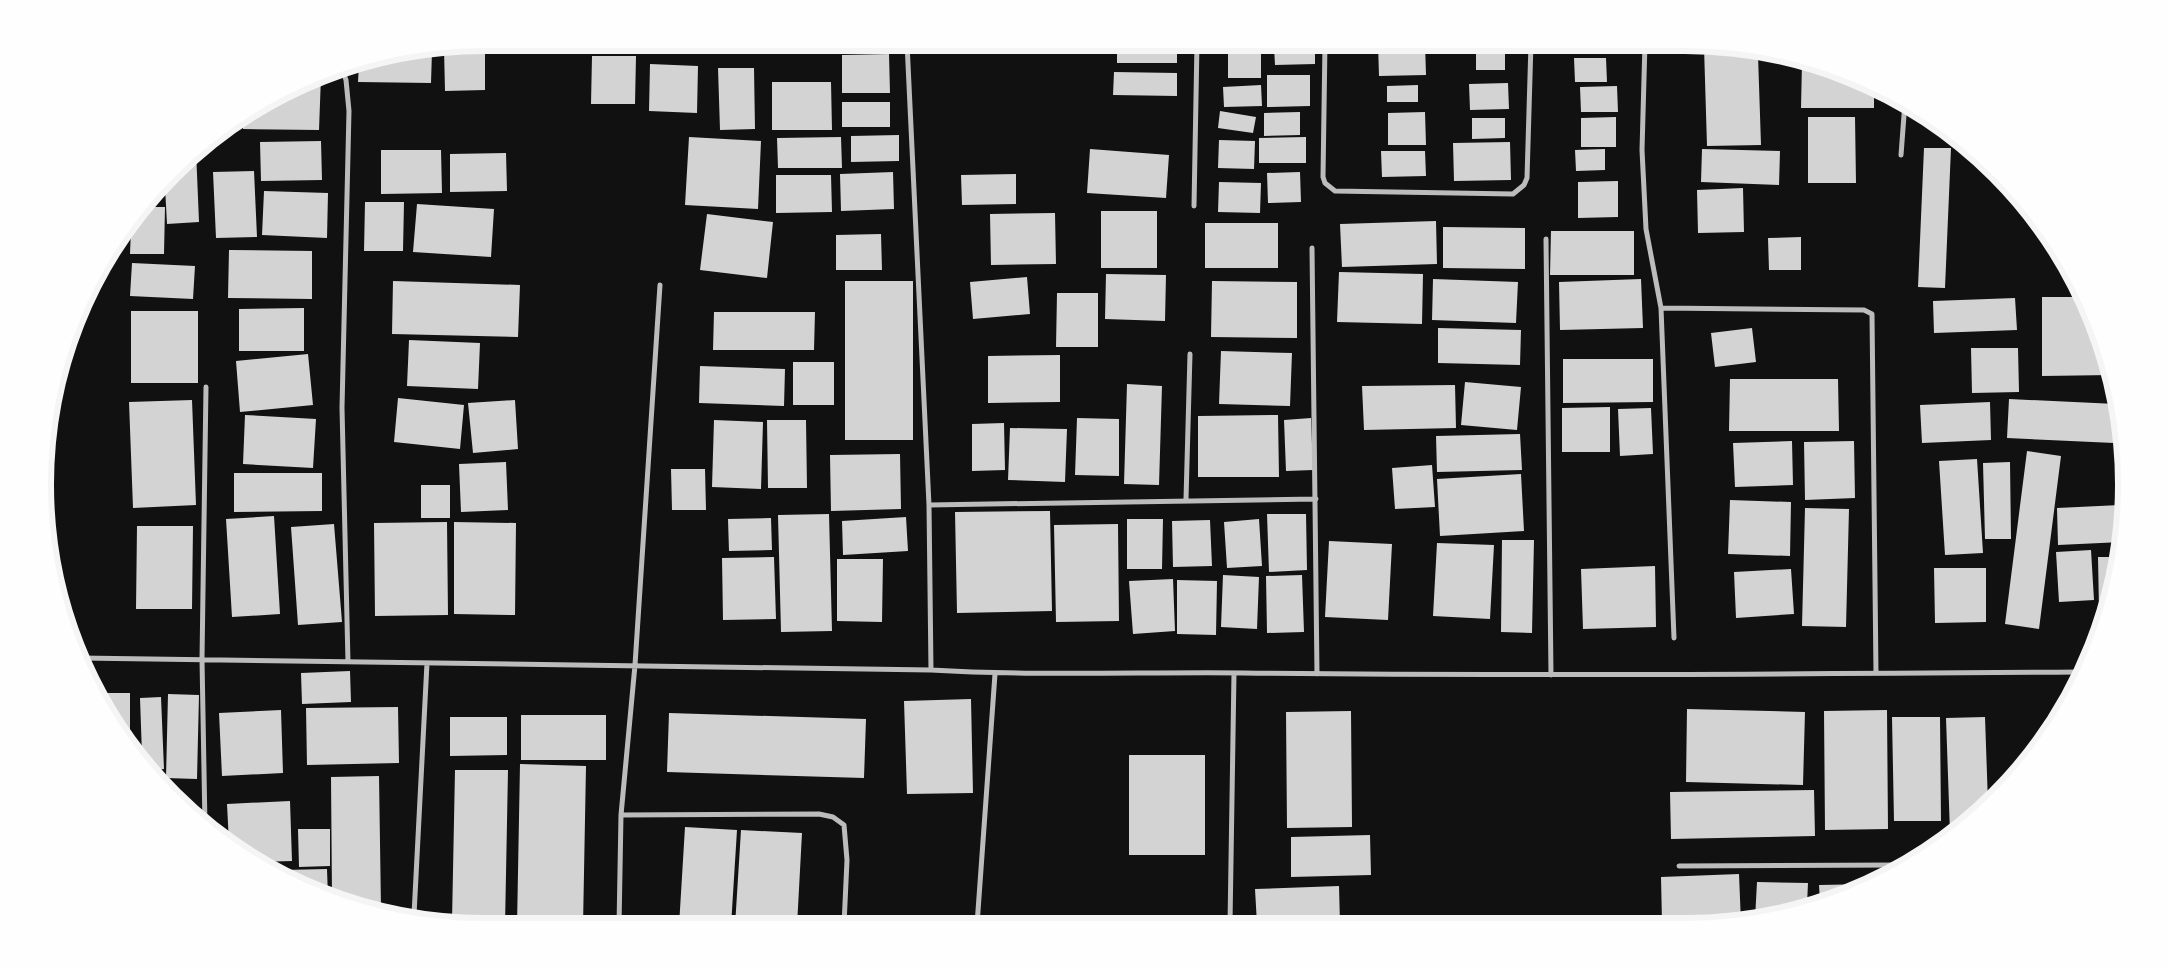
<svg xmlns="http://www.w3.org/2000/svg" width="2169" height="969" font-family="'Varela Round',sans-serif">
<style>
.building{fill:#d3d3d3}
.lines{fill:none;stroke-linecap:round;stroke-linejoin:round}
.minor{stroke:#bcbcbc;stroke-width:5}
.rim{fill:none;stroke:#f5f5f5;stroke-width:6}
</style>
<rect width="100%" height="100%" fill="#111"/>
<path class="building" d="M485,43V90L445,91L444,49Z
M1117,43H1177V63H1117Z
M1378,43H1425L1426,75L1379,76Z
M1579,43H1607L1608,52L1579,53Z
M1476,46H1505V70H1476Z
M1274,47H1315V64L1275,65Z
M1704,47L1758,55L1761,145L1707,146Z
M1261,48V78H1228V49Z
M432,51L431,83L358,82L359,63Z
M889,54L890,93H842V55Z
M592,56H636L635,104H591Z
M1574,58H1606L1607,82H1575Z
M1802,62L1827,66L1874,87V108H1801Z
M650,64L698,66L697,113L649,111Z
M718,68H754L755,129L720,130Z
M1114,72L1177,73V96L1113,95Z
M1267,75H1310V106L1267,107Z
M321,76L319,130L243,129V116L263,102Z
M772,82H831L832,130H772Z
M1508,83L1509,109L1470,110L1469,84Z
M1261,85L1262,106L1224,107L1223,87Z
M1418,85V102H1387V86Z
M1617,86L1618,112H1581L1580,87Z
M842,102H890V127H842Z
M1220,111L1256,117L1253,133L1218,128Z
M1300,112V135L1264,136V113Z
M1425,112L1426,145H1388V113Z
M1616,117V147H1581V118Z
M1808,117H1855L1856,183H1808Z
M1472,118H1505V138L1472,139Z
M899,135V161L851,162V136Z
M689,137L761,141L758,209L685,205Z
M841,137L842,168H778L777,138Z
M1306,137V163H1259V138Z
M1219,140L1255,141L1254,169L1218,168Z
M321,141L322,180L261,181L260,142Z
M1510,142L1511,180L1454,181L1453,143Z
M1924,148H1951L1945,288L1918,287Z
M1090,149L1169,155L1166,198L1087,193Z
M1605,149V170L1576,171L1575,150Z
M1702,149L1780,151L1779,185L1701,182Z
M196,150L199,222L167,224L165,187Z
M381,150H441L442,193L381,194Z
M1381,151H1425L1426,176L1382,177Z
M506,153L507,191L450,192V154Z
M254,171L257,237L216,238L213,172Z
M893,172L894,209L841,211L840,174Z
M1300,172L1301,202L1268,203L1267,173Z
M1016,174V204L962,205L961,175Z
M776,175H831L832,212L776,213Z
M1618,181V217L1578,218V182Z
M1219,182L1261,183L1260,213L1218,212Z
M1743,188L1744,232L1698,233L1697,190Z
M264,191L328,193L327,238L262,235Z
M365,202H404L403,251H364Z
M417,204L494,209L491,257L413,252Z
M149,207H165L164,254H130L131,228Z
M1101,211H1157V268H1101Z
M1055,213L1056,264L991,265L990,214Z
M707,214L773,222L767,278L700,270Z
M1436,221L1437,264L1342,267L1340,224Z
M1205,223H1278V268H1205Z
M1443,227L1525,228V269L1443,268Z
M1551,231H1634V275H1550Z
M881,234L882,270H836V235Z
M1801,237V270H1769L1768,238Z
M229,250L312,251V299L228,298Z
M132,263L195,266L193,299L130,296Z
M1339,272L1423,274L1422,324L1337,322Z
M1106,274L1166,275L1165,321L1105,319Z
M1027,277L1030,314L973,319L970,282Z
M1433,279L1518,282L1516,323L1432,320Z
M1641,279L1643,328L1560,330L1559,282Z
M393,281L520,285L518,337L392,334Z
M845,281H913V440H845Z
M1212,281L1297,282V338L1211,337Z
M1057,293H1098V347H1056Z
M2042,297H2084L2112,375L2042,376Z
M2015,298L2017,330L1934,333L1933,301Z
M304,308V351H239V309Z
M131,311H198V383H131Z
M714,312H815L814,350H713Z
M1438,328L1521,330L1520,365L1438,363Z
M1752,328L1756,362L1715,367L1711,333Z
M409,340L480,343L478,389L407,386Z
M1971,348H2018L2019,392L1972,393Z
M1221,351L1292,353L1290,406L1219,404Z
M308,354L313,405L240,412L236,361Z
M1060,355V402L988,403V356Z
M1563,359H1653V402L1563,403Z
M793,362H834V405H793Z
M700,366L785,369L784,406L699,403Z
M1730,379H1838L1839,431H1729Z
M1465,382L1521,387L1517,430L1461,425Z
M1127,384L1162,386L1159,485L1124,484Z
M1455,385L1456,428L1364,430L1362,386Z
M398,398L464,405L460,449L394,442Z
M2009,399L2116,404L2114,443L2007,438Z
M192,400L196,505L133,508L129,402Z
M515,400L518,449L473,453L468,403Z
M1990,402L1991,440L1922,443L1920,405Z
M1610,407V452H1562V408Z
M1651,408L1653,454L1620,456L1618,409Z
M245,415L316,419L313,468L243,464Z
M1278,415L1279,477H1198V416Z
M1077,418L1119,419V476L1075,475Z
M1311,418L1313,470L1286,471L1284,420Z
M714,420L763,422L761,489L712,487Z
M767,420H806L807,488H768Z
M1004,423L1005,470L972,471V424Z
M1010,428L1067,429L1065,482L1008,480Z
M1520,434L1522,470L1437,472L1436,436Z
M1792,441L1793,485L1735,487L1733,443Z
M1854,441L1855,498L1805,500L1804,442Z
M2027,451L2061,456L2039,629L2005,624Z
M900,454L901,509L831,511L830,455Z
M1977,459L1983,553L1945,555L1939,461Z
M506,462L508,510L461,512L459,464Z
M2010,462L2011,539H1985L1983,463Z
M1432,465L1435,507L1395,509L1392,468Z
M671,469H705L706,510H672Z
M234,473H322V511L234,512Z
M1521,474L1524,531L1440,536L1437,479Z
M421,485H450V518H421Z
M1730,500L1791,502L1790,556L1728,554Z
M2120,505L2122,542L2058,545L2057,508Z
M1805,508L1849,509L1846,627L1802,626Z
M1050,511L1052,611L957,613L955,512Z
M829,514L832,631L781,632L778,515Z
M1267,514H1306L1307,570L1269,572Z
M274,516L280,614L232,617L226,519Z
M906,517L908,551L843,555L842,521Z
M771,518L772,550L729,551L728,519Z
M1127,519H1163L1162,569H1127Z
M1259,519L1262,566L1227,568L1224,522Z
M1210,520L1212,566L1173,567L1172,521Z
M447,522L448,615L375,616L374,523Z
M454,522L516,523L515,615L454,614Z
M334,524L342,622L298,625L291,527Z
M1118,524L1119,621L1056,622L1054,525Z
M137,526H193L192,609H136Z
M1502,540H1534L1532,633L1501,632Z
M1329,541L1392,544L1388,620L1325,617Z
M1437,543L1494,545L1490,619L1433,616Z
M2091,550L2094,600L2059,602L2056,552Z
M774,557L776,619L723,620L722,558Z
M2098,557H2119L2107,610H2099Z
M837,559H883L882,622L837,621Z
M1655,566L1656,627L1583,629L1581,569Z
M1934,568H1986V622L1935,623Z
M1791,569L1794,614L1736,618L1734,572Z
M1223,575L1259,577L1257,629L1221,627Z
M1302,575L1304,632L1267,633L1266,576Z
M1173,579L1175,631L1133,634L1129,581Z
M1177,580L1217,581L1216,635L1177,634Z
M350,671L351,702L302,704L301,673Z
M96,693H130V740L102,705Z
M168,694L199,695L197,779L166,778Z
M161,697L164,769L155,770L142,755L140,698Z
M971,699L973,793L907,794L904,701Z
M398,707L399,763L307,765L306,708Z
M1687,709L1805,712L1803,785L1686,782Z
M281,710L283,773L222,776L219,713Z
M1887,710L1888,829L1825,830L1824,711Z
M1351,711L1352,827L1287,828L1286,712Z
M669,713L866,719L864,778L667,772Z
M521,715H606V760H521Z
M450,717H507V755L450,756Z
M1892,717H1940L1941,821H1894Z
M1985,717L1988,803L1976,817L1950,833L1946,718Z
M2057,720L2052,730L2045,738L2044,721Z
M1129,755H1205V855H1129Z
M520,764L586,766L583,926H517Z
M455,770H508L505,926H484L452,921Z
M379,776L381,909L342,903L332,898L331,777Z
M1814,790L1815,836L1671,839L1670,792Z
M290,801L292,861L256,862L229,843L227,804Z
M685,827L737,830L731,926H679Z
M298,829H330V866L299,867Z
M741,830L802,833L797,926H735Z
M1370,835L1371,875L1291,877V837Z
M262,866H281V875L264,867Z
M327,869L328,897L283,876V870Z
M1739,874L1741,923H1662L1661,877Z
M1757,882L1808,883L1807,905L1755,919Z
M1869,884L1854,893L1820,902L1819,885Z
M1339,886L1340,924H1257L1255,889Z"/>
<g class="lines">
<path class="minor" d="M637,43L644,47L652,48L908,50
M907,43L929,505L931,670
M1325,43L1323,177L1325,183L1335,191L1513,194L1524,185L1527,178L1531,43
M1645,43L1642,150L1646,229L1661,308L1674,638
M341,66L346,80L349,111L342,408L348,662
M1901,155L1905,102
M1194,206L1197,43
M1546,239L1551,675
M1312,248L1317,674
M1661,308L1864,310L1872,314L1876,673
M1186,499L1190,354
M929,505L1316,499
M80,658L931,670C1035,676 1139,672 1243,673C1522,676 1802,674 2081,672
M621,815L819,814L833,817L844,825L847,860L844,925
M205,826L202,659L206,387
M1679,866L1899,865
M414,915L427,663
M1230,924L1234,673
M977,925L995,674
M619,926L621,815L635,665L660,285"/>
</g>
<path d="M0 0H2169V969H0ZM484 51H1685A433 433 0 0 1 2118 484V485A433 433 0 0 1 1685 918H484A433 433 0 0 1 51 485V484A433 433 0 0 1 484 51Z" fill="#fefefe" fill-rule="evenodd"/>
<path class="rim" d="M484 51H1685A433 433 0 0 1 2118 484V485A433 433 0 0 1 1685 918H484A433 433 0 0 1 51 485V484A433 433 0 0 1 484 51Z"/>
</svg>
